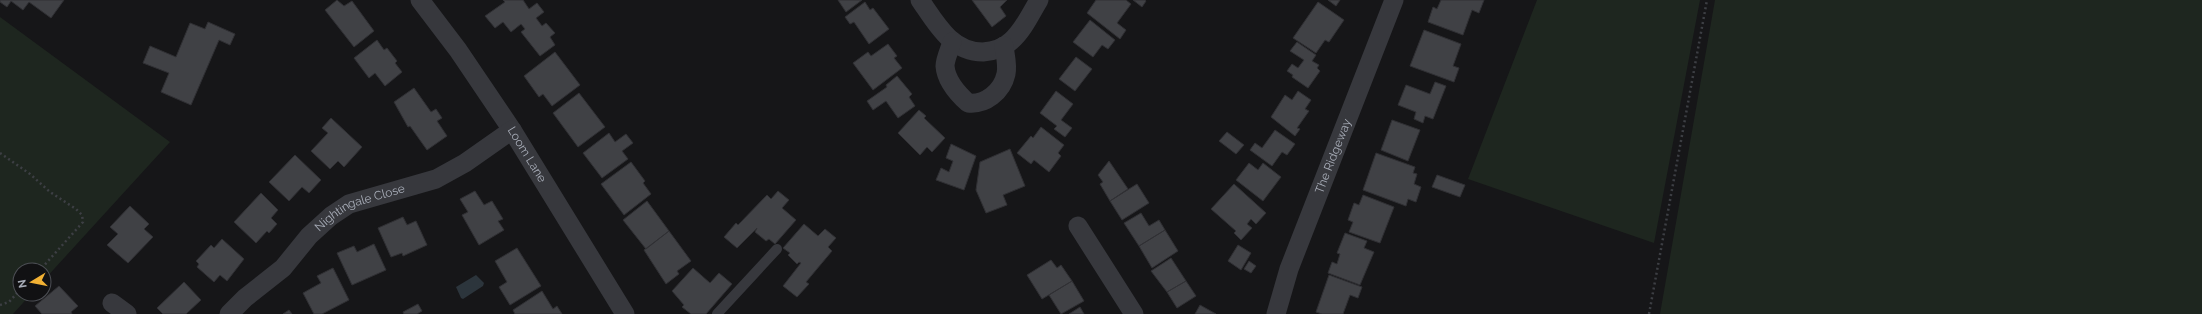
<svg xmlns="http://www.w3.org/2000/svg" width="2202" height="314" font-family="Raleway,sans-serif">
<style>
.green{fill:#1e261f}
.water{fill:#2c353c}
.building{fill:#404145;stroke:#303034}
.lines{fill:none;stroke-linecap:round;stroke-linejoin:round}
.path{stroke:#3d3f44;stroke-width:2.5;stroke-dasharray:2 3;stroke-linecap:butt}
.service{stroke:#37383d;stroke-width:10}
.minor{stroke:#37383d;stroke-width:19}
.labels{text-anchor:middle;stroke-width:4;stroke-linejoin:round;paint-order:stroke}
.street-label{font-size:12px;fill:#a8adb8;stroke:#111113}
</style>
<rect width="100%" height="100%" fill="#161618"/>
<path class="green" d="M1537,0H1700L1654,243L1468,179Z
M1715,0H2202V314H1660Z
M0,17L170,142L44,280V270H20V294H31L13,314H0Z"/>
<path class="water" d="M476,275L484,283L483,286L463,299L461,298L456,287Z"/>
<path class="building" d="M0,0H64L51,18L29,2L23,10L11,1L7,7L0,2Z
M337,0L344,6L352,1L374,31L354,47L325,10Z
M503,0H523L529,9L537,3L544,12L536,18L542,26L546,23L555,33L550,37L555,45L540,56L521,32L525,29L521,24L511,32L503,22L495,28L485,16L505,2Z
M838,0H862L846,12Z
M972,0H1007L1000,7L1006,16L992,27Z
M1096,0H1126L1131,4L1117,23L1126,30L1120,39L1087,13Z
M1133,0H1145L1146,1L1142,7Z
M1328,0H1340L1336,6Z
M1441,0H1484L1479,13L1472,10L1463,35L1428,22L1433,7L1437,9Z
M865,2L870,10L873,8L889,29L869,44L854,22L850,24L845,17Z
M1318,2L1344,20L1329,42L1325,40L1316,53L1293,38Z
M1090,20L1115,40L1108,49L1102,45L1093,57L1073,42Z
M208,22L235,34L230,45L219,40L191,105L161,92L169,73L143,63L150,46L176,57L190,23L205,29Z
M1424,30L1461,44L1453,66L1459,68L1454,82L1410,66Z
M377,40L384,50L387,48L397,61L395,63L402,72L385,86L375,73L369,78L354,58Z
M1297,42L1316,55L1312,61L1319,65L1317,68L1320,71L1308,88L1292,77L1293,75L1287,71L1292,64L1298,68L1304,60L1290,51Z
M888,44L897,56L894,58L902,68L873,90L853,63L868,52L871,56Z
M555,52L580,85L552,106L543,94L539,97L524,76Z
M1076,57L1092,69L1075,91L1059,79Z
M897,76L912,94L909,97L915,106L898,118L886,101L873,110L867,101L887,87L886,85Z
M1435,82L1446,86L1433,119L1425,116L1423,123L1414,119L1416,112L1398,105L1406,85L1430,94Z
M414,88L431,112L436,109L442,118L437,121L447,136L427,150L410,126L408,127L394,102Z
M1056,91L1073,104L1061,120L1072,128L1065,137L1054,129L1057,126L1040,113Z
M1298,91L1311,100L1305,109L1309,111L1297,128L1300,129L1295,136L1271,117L1285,95L1292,100Z
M579,93L605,127L578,147L553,113Z
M919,110L926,116L924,118L945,138L932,152L927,147L920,155L898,133Z
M331,118L362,147L344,167L338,161L330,169L311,151L328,133L322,128Z
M1392,120L1420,130L1408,161L1381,150Z
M1041,127L1064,145L1058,153L1061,156L1049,172L1034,160L1031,164L1017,153L1031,136L1033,138Z
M1275,130L1295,144L1287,155L1282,152L1272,166L1250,150L1255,143L1262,148Z
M1227,132L1244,145L1236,154L1219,141Z
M609,133L615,142L626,134L633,143L622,151L628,159L602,178L583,153Z
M951,144L976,156L964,190L936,180L941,168L949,172L953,161L946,158Z
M1010,149L1025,186L1003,195L1007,205L986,213L976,190L980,162Z
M1376,153L1415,167L1413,173L1417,174L1414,184L1421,187L1416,202L1408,199L1406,206L1363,190Z
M295,155L321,180L309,193L302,187L289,201L269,182Z
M1109,161L1128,189L1110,201L1100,184L1103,182L1098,175Z
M631,162L645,181L643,183L651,194L624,215L601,184Z
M1249,163L1258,170L1263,163L1281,177L1263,201L1236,180Z
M1437,175L1465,185L1460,197L1432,187Z
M1137,184L1149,203L1122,220L1110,201Z
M1234,184L1266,213L1256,224L1251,219L1247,224L1252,228L1241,240L1234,233L1236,231L1211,209Z
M475,191L484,205L492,201L503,219L498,221L504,230L479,245L462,215L468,212L460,199Z
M778,191L789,200L782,208L796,220L775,244L769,239L766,241L755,232L757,228L737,248L724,237L736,223L738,225L767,195L771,199Z
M261,193L278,210L271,218L277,224L269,233L267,231L256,243L234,222Z
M1363,195L1394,207L1380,243L1349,232L1353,222L1348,220L1354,203L1359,205Z
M647,201L669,231L646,249L623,220Z
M130,206L149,224L144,229L153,237L128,263L107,245L118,234L110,227Z
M1141,213L1149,226L1159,220L1165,230L1139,246L1124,223Z
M403,217L407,225L416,221L427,245L403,256L402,253L391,257L378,228Z
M804,224L818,236L825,229L836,238L828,247L832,251L806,282L809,284L797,297L783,286L801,263L799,262L797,264L788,255L790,253L783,248Z
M1165,230L1178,251L1152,268L1139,246Z
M669,231L691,261L677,271L679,274L666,284L644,250Z
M1345,233L1367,241L1364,248L1374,252L1360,285L1328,273L1332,262L1337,264L1340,254L1337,253Z
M222,239L244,259L227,281L220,275L214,282L197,267L199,264L196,261L211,245L214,248Z
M374,244L386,270L352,285L337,253L354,246L357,252Z
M1238,245L1251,253L1241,270L1228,261Z
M517,248L541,286L510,305L499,287L507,282L495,261Z
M1171,258L1186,281L1167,292L1151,271Z
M1051,260L1057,268L1061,265L1072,281L1042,299L1027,275Z
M1249,261L1256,266L1251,273L1244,269Z
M333,268L349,300L322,314H314L303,293L321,283L317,276Z
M693,268L710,283L719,273L732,284L706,314H691L682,307L684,305L672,291Z
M1329,275L1362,287L1358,298L1350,295L1343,314H1322L1316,312Z
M1072,281L1084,301L1061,314L1049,295Z
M1186,281L1196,296L1177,308L1167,292Z
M184,282L201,300L186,314H163L157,308Z
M59,286L78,306L71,312L72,314H42L35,306Z
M542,291L553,309L557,306L562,314H515L513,310Z
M418,304L422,311L417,314H404L403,312Z
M1200,305L1216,314H1195Z
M1080,307L1084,314H1069Z
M289,310L292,314H283Z"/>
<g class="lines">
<path class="path" d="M0,153L30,174L50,192L76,209L82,215L83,222L40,270
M0,305L9,302L20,290
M1649,314L1707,0"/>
<path class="service" d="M717,314L777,249"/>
<g class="minor">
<path id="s1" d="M420,0L458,50L512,130L625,314"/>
<path d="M920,0C936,23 951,52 983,52C994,51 1004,48 1011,41C1023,31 1031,13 1039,0"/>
<path d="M952,42C950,49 945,59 945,66C946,80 958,94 968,103C985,105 1002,92 1006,74C1008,65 1005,55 1004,46"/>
<path d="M1078,226L1134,314"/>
<path d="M112,303L127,314"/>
<path id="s2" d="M229,314L245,298L283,268L309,236L331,216L349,204L436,179L465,163L512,130"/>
<path id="s3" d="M1276,314L1289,269L1394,0"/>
</g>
</g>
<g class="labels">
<g class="street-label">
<text dy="4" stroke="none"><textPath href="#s1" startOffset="188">Loom Lane</textPath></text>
<text dy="4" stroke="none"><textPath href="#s3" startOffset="168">The Ridgeway</textPath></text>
<text dy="4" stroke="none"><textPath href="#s2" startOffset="172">Nightingale Close</textPath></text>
</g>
</g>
<g transform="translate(32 282) rotate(260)"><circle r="19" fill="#111113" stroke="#4d4f55"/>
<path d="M0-3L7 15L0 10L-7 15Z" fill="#f2b134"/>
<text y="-6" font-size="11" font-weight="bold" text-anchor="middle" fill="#a8adb8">N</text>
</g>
</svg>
